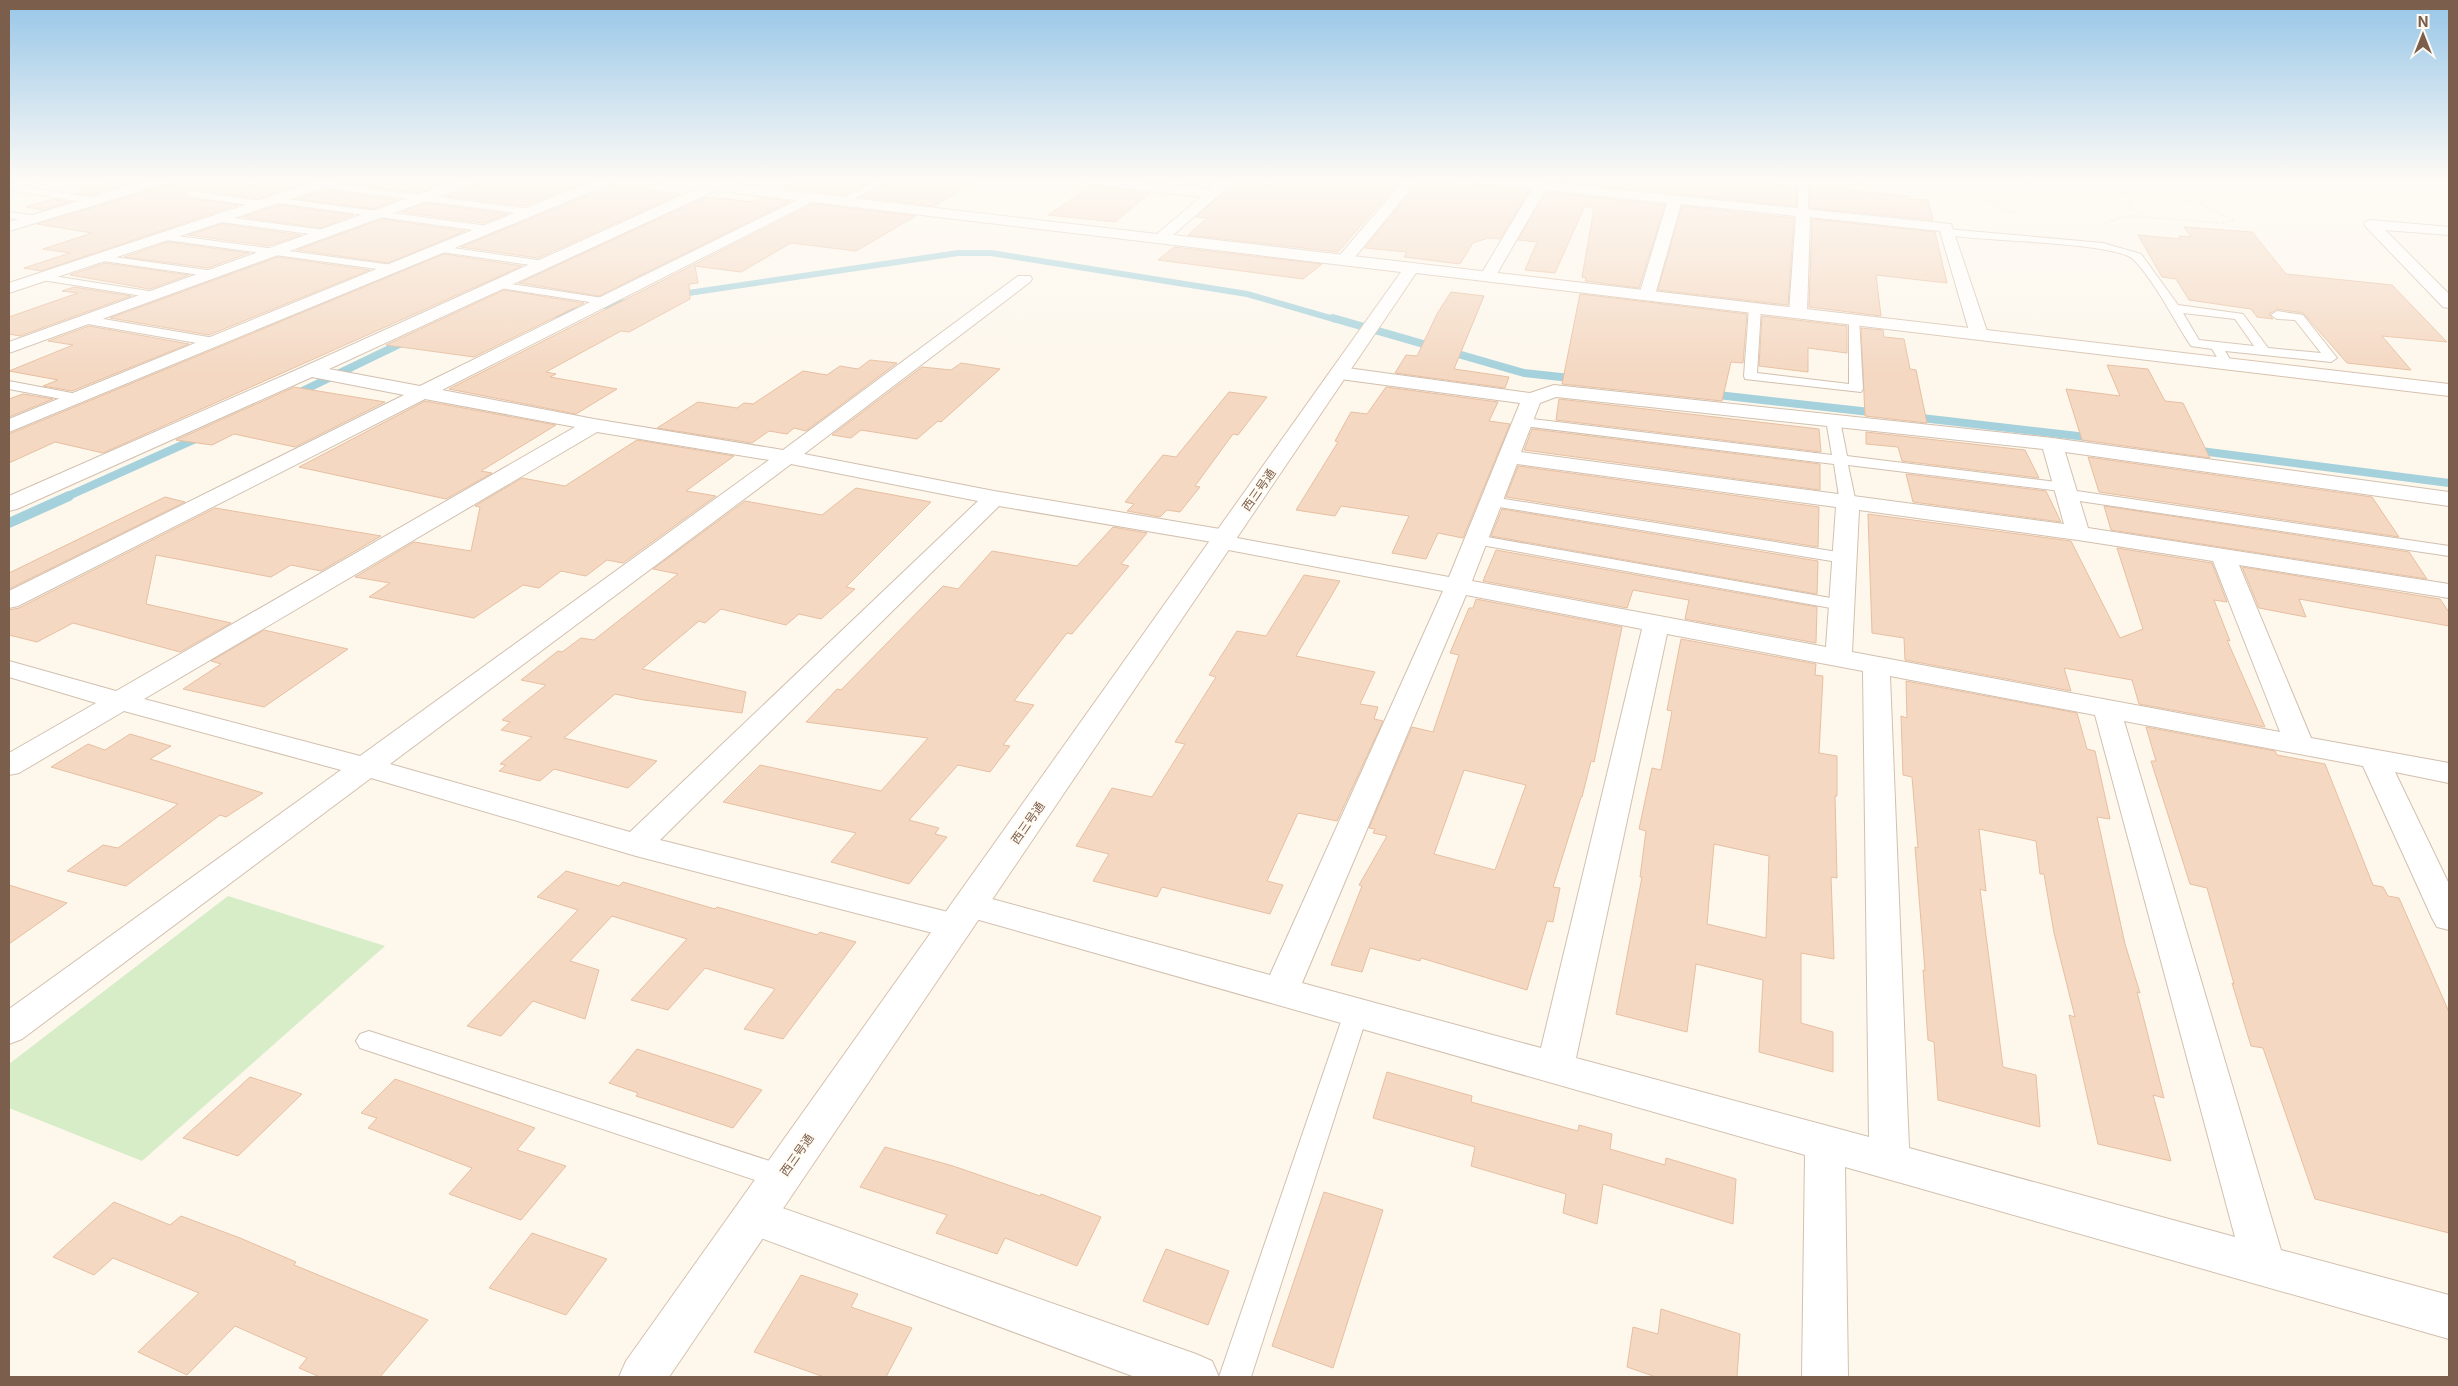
<svg xmlns="http://www.w3.org/2000/svg" width="2458" height="1386" font-family="Inter,'Noto Sans JP',sans-serif">
<style>
.green{fill:#d6edc8}
.lines{fill:none;stroke-linecap:round;stroke-linejoin:round}
.stream-far2{stroke:#a4d1db;stroke-width:6}
.stream-far1{stroke:#a4d1db;stroke-width:8}
.stream{stroke:#a4d1db;stroke-width:10}
.building{fill:#f4d8c2;stroke:#e8bfa1;fill-rule:evenodd}
.lane-casing{stroke:#d2c0af;stroke-width:2}
.street-casing{stroke:#d2c0af;stroke-width:2}
.secondary-casing{stroke:#d7c2af;stroke-width:2}
.path{stroke:#dabba4;stroke-width:2;stroke-dasharray:0.5 2;stroke-linecap:butt}
.lane{fill:#fff;fill-rule:evenodd}
.street{fill:#fff;fill-rule:evenodd}
.secondary{fill:#fff;fill-rule:evenodd}
.labels{text-anchor:middle;stroke-width:4;stroke-linejoin:round;paint-order:stroke}
.street-label{font-size:12px;fill:#7b5e4c;stroke:#fffbf3}
</style>
<rect width="100%" height="100%" fill="#fdf7ec"/>
<path class="green" d="M228,896L385,946L142,1161L9,1108V1064Z"/>
<g class="lines">
<path class="stream-far2" d="M675,295L958,253H991L1247,294L1337,320
M547,316L632,301"/>
<path class="stream-far1" d="M1333,318L1524,373L1579,379
M1709,394L1879,413
M294,395L410,339
M1913,417L2095,438
M2193,450L2449,483
M66,497L202,436"/>
<path class="stream" d="M9,523L69,496"/>
</g>
<path class="building" d="M117,180H141L91,195L75,193Z
M172,180H313L258,199L189,189L185,192L187,198L238,205L41,271L24,268L70,253L43,249L92,233L37,224L169,185Z
M343,180H452L418,193L341,183Z
M480,180H560L583,183L525,206L445,196L477,185Z
M799,180H873L845,195L782,188Z
M891,180H978L934,206L861,197Z
M1186,180H1218L1209,188L1185,185Z
M1238,180H1401L1338,252L1188,235L1207,218L1196,217Z
M1420,180H1425L1529,191L1500,239L1488,238L1473,243L1460,264L1404,257L1407,252L1365,248Z
M1544,180L1779,182V184L1796,185V206Z
M610,186L680,194L538,258L461,247Z
M1092,186L1150,193L1115,222L1048,215Z
M1810,187L1910,196V199L1928,200L1933,220L1810,208Z
M325,190L398,200L373,209L298,199Z
M1546,192L1665,205L1639,288L1585,281L1586,278L1582,277L1594,209L1585,206L1555,273L1525,270L1537,242L1518,240Z
M706,197L754,202L762,198L790,201L599,296L519,283Z
M53,199L70,202L44,210L26,207Z
M426,203L507,214L483,223L401,212Z
M813,204L916,216L856,251L791,243L741,272L695,266L698,283L689,284L690,299L629,332L621,331L546,372L556,374L550,377L617,389L576,414L449,389Z
M279,205L354,215L321,228L242,217Z
M1682,206L1794,218L1788,305L1658,290Z
M382,219L465,231L388,263L297,250Z
M1812,219L1935,232L1947,283L1876,275L1881,316L1809,307Z
M222,224L301,235L268,246L188,235Z
M2184,227L2252,232L2286,274L2392,285L2447,342L2382,336L2411,370L2347,363L2303,313L2277,309L2269,314L2273,319L2257,317L2251,309L2189,300L2176,279L2162,277L2138,235L2181,239L2179,236L2191,237Z
M168,242L249,253L208,268L124,257Z
M1174,247L1322,264L1303,279L1158,260Z
M444,254L522,266L103,453L55,442L9,463V434Z
M278,257L370,270L209,335L110,318Z
M105,263L189,275L150,289L70,275Z
M74,287L131,296L20,336L9,334V317L78,293L62,291Z
M504,290L584,303L474,357L386,345Z
M1451,292L1484,296L1454,369L1509,377L1505,388L1395,373L1406,355L1417,356L1437,314Z
M1580,294L1747,314L1743,363L1731,362L1722,401L1562,384Z
M1762,316L1847,326V353L1808,348V372L1759,366Z
M89,326L189,344L72,391L43,386L58,380L9,371L73,345L48,341Z
M1861,328L1883,330L1884,337L1904,339L1910,369L1916,370L1927,423L1865,416Z
M870,360L897,363L806,431L794,428L787,434L769,431L752,443L657,428L698,402L737,408L744,403L753,404L803,371L827,375L840,366L858,369Z
M961,363L1000,369L941,422L938,421L917,439L861,430L851,438L832,435L922,367L951,370Z
M2107,365L2148,369L2165,401L2183,403L2210,458L2082,440L2066,389L2120,396Z
M294,387L385,402L295,447L234,434L212,445L176,440Z
M1386,387L1498,402L1489,421L1510,424L1463,538L1438,533L1426,559L1392,553L1409,516L1341,506L1335,516L1296,510L1338,442L1335,441L1351,412L1367,414Z
M1229,392L1267,397L1238,435L1233,434L1195,486L1200,487L1180,512L1167,510L1160,517L1127,511L1134,504L1125,502L1163,455L1176,457Z
M23,394L53,399L9,417V399Z
M1559,399L1819,429L1821,452L1556,420Z
M425,401L556,425L481,471L492,473L446,499L299,467Z
M1532,429L1820,464V490L1524,450Z
M1866,432L2025,450L2039,478L1902,461L1898,447L1866,444Z
M637,440L734,456L686,491L716,496L623,563L607,560L586,576L561,571L539,588L523,585L474,618L369,597L390,583L355,577L414,542L471,551L480,507L475,506L522,478L565,486Z
M2088,457L2372,497L2399,537L2099,492Z
M1518,466L1819,507L1818,547L1506,497Z
M1906,474L2046,491L2061,522L1913,502Z
M856,488L931,502L846,587L855,589L821,619L799,614L786,625L721,609L705,623L699,621L642,669L746,692L742,713L644,700L615,694L564,738L657,761L628,788L554,769L540,781L499,771L506,765L500,764L532,737L501,730L510,722L502,720L546,685L521,680L558,651L562,652L581,638L594,640L678,574L653,569L745,501L822,515Z
M165,497L185,502L9,589V573Z
M2104,506L2409,552L2427,579L2111,530Z
M215,508L381,536L321,571L291,565L271,577L156,555L146,604L231,623L180,652L73,623L37,642L9,635V610L19,608Z
M1502,509L1818,561L1817,594L1491,536Z
M1868,514L2071,541L2120,638L2143,629L2117,548L2212,563L2227,602L2214,600L2230,641L2227,640L2265,727L2139,704L2132,680L2064,668L2071,691L1905,660L1904,638L1872,633Z
M1113,527L1147,533L1121,564L1129,566L1072,634L1067,633L1014,701L1034,705L1003,745L1010,746L990,772L958,765L909,820L939,828L935,834L947,837L909,884L831,862L856,833L723,802L760,765L881,791L928,738L806,722L837,689L841,690L943,586L958,589L992,551L1077,566Z
M1496,550L1817,607L1816,643L1685,619L1689,600L1633,590L1627,608L1483,581Z
M2242,567L2440,599L2449,612V626L2299,599L2306,617L2259,608Z
M1304,575L1340,581L1296,656L1375,672L1360,704L1378,707L1374,719L1383,721L1337,821L1298,813L1267,881L1283,885L1270,914L1162,887L1157,897L1093,881L1109,854L1076,846L1112,788L1152,797L1185,744L1175,742L1216,677L1209,675L1237,631L1266,636Z
M1476,599L1622,627L1594,762L1591,761L1582,797H1581L1553,887L1560,888L1553,922L1547,921L1527,990L1421,958L1420,961L1370,948L1362,972L1331,965L1362,886L1359,885L1387,836L1373,833L1375,829L1369,828L1412,727L1433,732L1459,655L1450,653L1469,608H1473ZM1464,770L1526,785L1495,870L1434,854Z
M264,630L348,649L264,707L183,689L221,664L211,661Z
M1681,639L1816,664L1815,675L1823,676L1819,753L1837,756V796H1835L1837,878L1831,877L1834,959L1801,953V1023L1833,1032V1072L1759,1052L1763,980L1696,964L1687,1032L1616,1014L1642,877H1640L1646,831L1639,829L1652,768L1661,770L1672,711L1667,710ZM1714,844L1769,856L1766,938L1707,924Z
M1906,681L2077,713L2087,749L2095,751L2110,819L2097,817L2125,944L2140,993L2137,992L2164,1098L2153,1095L2171,1161L2098,1144L2069,1015L2075,1017L2054,933L2044,874H2040L2036,841L1979,829L1986,891L1980,889L2003,1067L2036,1075L2040,1127L1938,1100L1934,1042L1928,1040L1923,970L1925,971L1915,847L1918,848L1912,777L1903,775L1901,716L1907,718Z
M2146,727L2275,751L2277,755L2325,764L2373,885L2383,887L2388,896L2399,898L2449,1012V1233L2315,1199L2263,1048L2251,1046L2232,983L2234,984L2207,888L2190,884L2151,761H2156Z
M130,734L171,746L150,759L263,793L226,817L220,815L126,886L67,871L103,845L118,848L178,804L51,767L88,744L105,750Z
M566,871L619,886L623,882L715,909L717,907L817,935L820,932L856,942L783,1039L744,1029L775,989L705,968L668,1010L631,1000L687,939L612,916L570,961L599,970L585,1019L533,1001L501,1036L467,1026L578,910L537,897Z
M9,885L67,903L9,944Z
M637,1049L721,1076L762,1090L733,1128L636,1096L638,1093L609,1083Z
M1387,1072L1472,1096L1471,1102L1578,1131L1579,1125L1612,1134L1610,1149L1665,1165L1666,1158L1736,1179L1733,1224L1603,1184L1597,1224L1563,1213L1566,1194L1471,1166L1475,1147L1373,1118Z
M250,1077L302,1094L238,1156L183,1138Z
M395,1079L535,1128L517,1150L566,1166L521,1220L449,1194L472,1168L368,1128L377,1118L361,1113Z
M885,1147L953,1166L1040,1196L1041,1194L1101,1217L1077,1266L1005,1238L997,1254L936,1233L947,1215L860,1187Z
M1324,1192L1383,1210L1333,1368L1272,1346Z
M114,1202L170,1225L181,1216L240,1238L296,1262L294,1265L428,1320L380,1377H320L299,1368L307,1358L235,1326L187,1375L138,1352L199,1293L113,1258L94,1275L53,1257Z
M532,1233L607,1259L566,1315L489,1288Z
M1166,1249L1229,1271L1208,1325L1143,1301Z
M801,1275L858,1294L851,1307L912,1328L886,1377H824L754,1352Z
M1661,1309L1740,1334L1737,1377H1656L1627,1367L1633,1327L1658,1334Z"/>
<g class="lines">
<g class="lane-casing">
<path id="lane" d="M877,180H889L846,203L838,201Z
M1798,180H1808V212L1803,215L1798,212Z
M1850,180H1875L1877,182L1872,185Z
M321,182L530,209L535,212L530,215L318,187L316,185Z
M9,184L95,198L100,201L95,204L9,190Z
M190,191L262,201L267,204L262,207L187,196V192Z
M273,197L488,226L493,229L488,232L270,202L268,200Z
M9,212L37,216L42,219L37,222L9,218Z
M217,216L325,230L330,233L325,236L213,221L212,219Z
M1947,229L2103,243L2141,254L2178,305L2243,314L2268,348L2321,353L2295,320L2277,319L2271,315L2277,311L2303,315L2337,358L2331,362L2225,351L2233,364L2231,367H2223L2212,349L2191,346C2173,319 2156,283 2134,260C2116,241 1977,242 1943,234L1942,232ZM2183,313L2235,319L2254,346L2199,340Z
M163,234L392,265L397,268L392,271L159,239L158,237Z
M439,246L544,261L549,264L544,267L435,251L434,249Z
M100,255L214,271L219,274L214,277L96,260V256Z
M40,274L155,292L161,295L155,298L36,279L34,277Z
M498,282L603,298L609,301L603,304L494,287L492,285Z
M1755,305L1761,308L1757,373L1849,384V320L1851,317H1859L1863,389L1861,392L1745,379L1744,376L1749,308Z
M86,316L214,338L220,342L214,346L82,323L80,320L82,317Z
M9,381L77,394L84,398L77,402L9,389Z
M1833,416L1840,420L1847,456L2065,483L2070,484L2072,487L2070,490L2449,546V556L2066,499L2061,497L2058,494L2061,491L1848,465L1856,503L1848,508L1840,503L1834,464L1523,426L1516,422L1523,418L1832,455L1826,420Z
M1492,497L1844,553L1850,555L1852,558L1850,561L1844,563L1487,505L1484,502Z
M1476,535L1842,600L1848,601L1851,605L1848,609L1842,610L1470,543L1468,540Z
M1356,1003L1365,1006L1368,1013L1251,1377H1219L1344,1013L1347,1006Z
M369,1031L782,1165L792,1168L796,1177L792,1186L782,1189L360,1048L356,1041L360,1034Z"/>
</g>
<g class="street-casing">
<path id="street" d="M14,180H36L34,183L9,190V182Z
M148,180H170L168,183L9,231V222Z
M320,180H341L339,183L9,293V283Z
M458,180H478L476,183L9,353V342Z
M595,180H614L612,183L9,432V419Z
M728,180H746L729,190L719,189L329,369L420,386L811,193L818,197L816,200L442,390L594,419L783,450L1018,276H1030L1032,279L1030,282L804,454L994,491L1226,530L1234,532L1237,538L1449,577L1520,403L1340,379L1333,377L1331,373L1333,369L1340,367L1530,393L1554,385L2052,438L2449,492V506L2065,452L2088,528L2449,584V598L2239,565L2311,738L2449,763V783L2395,772L2449,884V930L2437,927L2432,918L2363,766L2124,721L2281,1250L2449,1295V1339L1845,1167L1848,1377H1802L1805,1155L958,914L953,905L958,896L970,893L1270,975L1443,591L1223,549L1215,547L1212,542L999,506L660,840L968,917L973,926L968,935L956,939L636,856L371,778L22,1039L9,1044V1009L341,770L124,711L19,773L9,775V753L96,703L9,677V661L116,691L575,427L425,399L18,606L9,608V591L404,395L312,377L17,509L9,511V496L303,367L709,183L719,184ZM1556,397L2043,449L2064,524L1521,452L1540,403ZM597,432L769,460L360,756L144,699ZM791,464L978,501L630,832L390,764ZM1517,464L1836,507L1826,647L1472,581ZM1859,510L2078,540L2213,561L2280,732L1852,652ZM1466,595L1642,629L1541,1048L1302,983ZM1667,634L1863,671L1869,1137L1576,1058ZM1890,676L2095,715L2235,1237L1909,1148Z
M1080,180H1125L1213,190L1220,194L1213,198L1087,184Z
M1404,180H1418L1351,262H1339L1337,259L1339,256Z
M1474,180H1524L1951,224L1988,334L1985,338H1973L1970,334L1940,231L1810,217L1807,313L1804,317H1792L1789,313L1796,216L1681,204L1655,295L1653,299H1641L1639,295L1667,203L1545,190L1494,279H1482L1480,276L1532,189L1481,184Z
M2371,220L2449,227V235L2385,230L2449,294V308L2443,307L2366,227L2364,224L2366,221Z
M754,1198L1196,1354L1212,1361L1219,1377H1135L739,1230L733,1217L739,1204Z"/>
</g>
<g class="secondary-casing">
<path id="secondary" d="M655,180H698L1157,234L1221,180H1236L1173,235L2449,384V396L1416,273L669,1377H619L626,1361L1401,272L662,184Z"/>
</g>
<path class="path" d="M1972,191L1992,189L2037,193L2067,191L2141,193L2202,204L2234,220L2221,223L2131,216L2118,218L2105,224
M2123,193L2133,200L2127,206L2144,216
M2014,214L1975,196L1972,187C2001,176 2034,182 2063,190"/>
<use href="#lane" class="lane"/>
<use href="#street" class="street"/>
<use href="#secondary" class="secondary"/>
</g>
<linearGradient id="sky" x2="0" y2="1"><stop stop-color="#97c6e8"/><stop offset="0.48" stop-color="#fefbf6"/><stop offset="1" stop-color="#fefbf6" stop-opacity="0"/></linearGradient>
<rect width="2458" height="374" fill="url(#sky)"/>
<g class="labels">
<g class="street-label">
<text transform="translate(1259 490) rotate(-55)" y="4">西三号通</text>
<text transform="translate(1028 823) rotate(-55)" y="4">西三号通</text>
<text transform="translate(797 1155) rotate(-55)" y="4">西三号通</text>
</g>
</g>
<rect width="2458" height="1386" fill="none" stroke="#7b5e4c" stroke-width="20"/>
<g transform="translate(2423 35)" stroke="#fffbf3" stroke-width="4" paint-order="stroke">
<path d="M0-4L9 19L0 12L-9 19Z" fill="#7b5e4c"/>
<text y="-8" font-size="14" font-weight="bold" text-anchor="middle" fill="#7b5e4c">N</text>
</g>
</svg>
